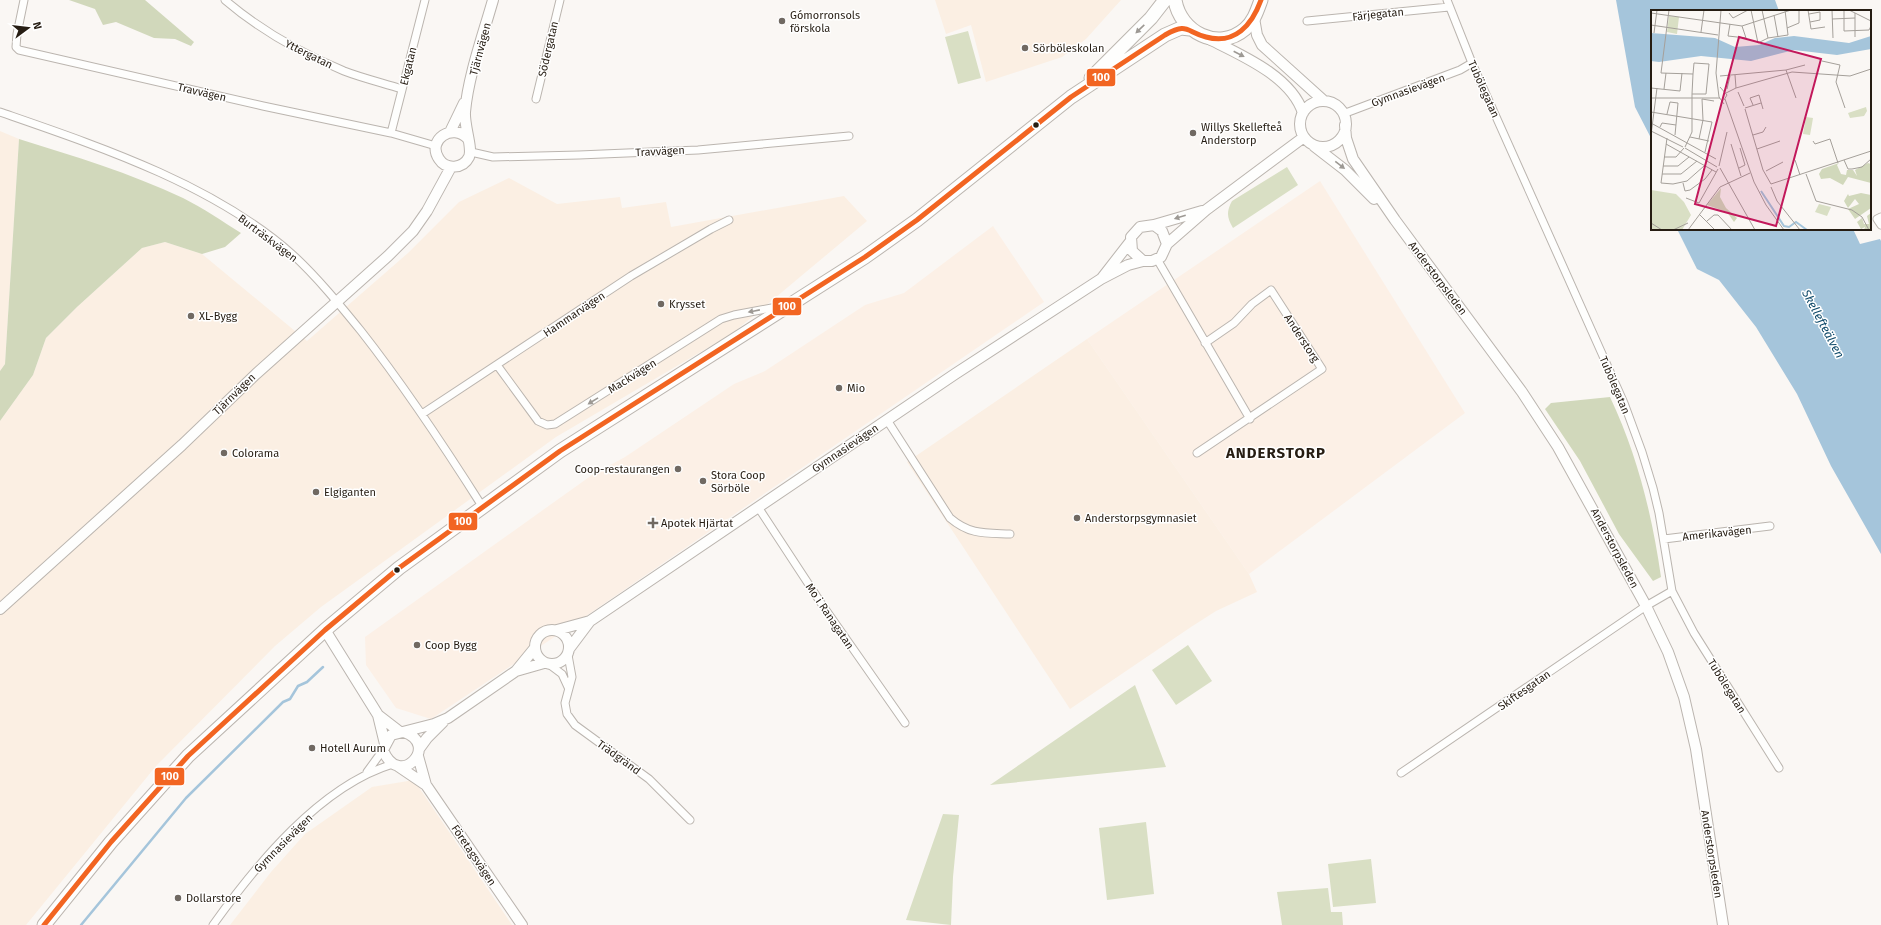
<svg xmlns="http://www.w3.org/2000/svg" width="1881" height="925" font-family="'Fira Sans',sans-serif">
<style>
.commercial{fill:#fcf0e6}
.built{fill:#fbefe3}
.green{fill:#d9dfc4}
.forest{fill:#d1d8bb}
.water{fill:#a5c5db}
.lines{fill:none;stroke-linecap:round;stroke-linejoin:round}
.stream{stroke:#a5c5db;stroke-width:2.5}
.street-casing{stroke:#bbb5af;stroke-width:9}
.secondary-casing{stroke:#bbb5af;stroke-width:12}
.highway-casing{stroke:#bbb5af;stroke-width:15}
.street{stroke:#fefefd;stroke-width:7}
.secondary{stroke:#fefefd;stroke-width:10}
.highway{stroke:#fefefd;stroke-width:13}
.bus-1-casing{stroke:#fff;stroke-width:8}
.bus-1{stroke:#f26522;stroke-width:5}
.oneway{fill:#9d9994}
.poi-dot{fill:#706962;stroke:#fff;stroke-width:1.5}
.bus-dot{fill:#261d13;stroke:#fff;stroke-width:1.5}
.labels{text-anchor:middle;stroke-width:3;stroke-linejoin:round;paint-order:stroke}
.street-label{font-size:11px;fill:#261d13;stroke:#fff}
.poi-label{font-size:11px;fill:#261d13;stroke:#fff;text-anchor:start}
.water-label{font-size:12px;font-style:italic;fill:#0f4a6a;stroke:#fff}
.district-label{font-size:15px;font-weight:bold;letter-spacing:1px;fill:#261d13;stroke:#fff}
.inset-river{fill:none;stroke:#a5c5db;stroke-width:2}
.inset-road{fill:none;stroke:#a5a09a;stroke-width:1}
.view{fill:#c2185b;fill-opacity:0.15;stroke:#c2185b;stroke-width:2}
.inset-edge{fill:none;stroke:#261d13;stroke-width:2}
.line-badge{stroke:#fff;stroke-width:1.5}
.badge-label{font-size:11px;text-anchor:middle;font-weight:bold;fill:#fff}
</style>
<rect width="100%" height="100%" fill="#faf7f4"/>
<path class="commercial" d="M1320,181L1465,413L1249,574L1087,339Z
M993,226L1044,302L589,614L431,719L396,708L366,665L365,637L592,475L625,457L734,384L765,371L865,305L904,293Z"/>
<path class="built" d="M935,0H1121L1086,39L1062,57L986,82L971,25L946,34Z
M0,131L19,139L5,364L0,371Z
M509,178L557,204L620,197L622,208L666,202L671,227L844,196L867,221L733,333L556,437L321,607L275,646L156,766L26,925H0V421L33,375L46,338L77,307L142,248L165,242L202,254L307,341L408,253L459,202Z
M1087,339L1249,574L1257,592L1216,611L1191,627L1070,709L907,462Z
M414,780L512,925H230L271,872L305,834L372,787Z"/>
<path class="green" d="M968,31L981,78L958,84L945,37Z
M1287,167L1298,185L1233,228C1227,218 1226,212 1232,201Z
M1188,645L1212,681L1176,705L1152,670Z
M1135,685L1166,767L990,785Z
M943,814L959,815L953,877L951,925L906,920Z
M1146,822L1154,894L1107,900L1099,828Z
M1371,859L1376,903L1333,907L1328,864Z
M1328,888L1331,912H1342L1343,925H1282L1277,892Z"/>
<path class="forest" d="M69,0H145L194,42L191,46L175,39L154,38L116,22L103,25L95,9Z
M19,139C74,156 130,173 183,198C203,208 222,221 241,233L225,247L202,254L165,242L142,248L77,307L46,338L33,375L0,421V371L5,364Z
M1610,397C1637,454 1652,514 1661,577L1653,581L1619,534L1580,461L1545,409L1551,403Z"/>
<path class="water" d="M1616,0H1775L1779,11H1652V140L1635,107Z
M1677,229H1853L1860,244L1880,239L1881,241V554L1831,466L1797,394L1756,327L1719,280L1697,269Z"/>
<g class="lines">
<path class="stream" d="M81,925L186,798L283,702L290,699L298,686L307,682L323,667"/>
<g class="street-casing">
<path id="street" d="M24,0L17,34L16,47L19,50L263,106L391,133L436,146
M225,0C260,30 301,53 344,71C362,78 383,83 402,89
M1447,0L1472,63L1624,403L1642,452L1653,488L1659,513L1672,591L1694,633L1779,768
M1307,21L1449,7
M536,99L560,0
M0,112C98,146 213,184 292,254C317,277 339,304 361,331C405,387 444,446 482,506
M1343,114L1460,70L1472,63
M391,133L425,0
M471,152L493,157L579,155L698,150L849,136
M1881,217L1877,219L1881,225
M1157,259L1250,419
M497,365L538,421L547,425L555,424L721,319L734,315L782,306
M422,414L631,276L711,229L729,220
M887,420L950,518C970,535 985,533 1010,534
M1197,453L1322,369L1271,290L1252,304L1234,323L1205,343
M758,507L821,603L905,723
M1664,539L1770,526
M568,655L572,677L565,703L567,714L575,725L649,779L690,820
M550,665L562,674L568,687
M367,772L383,750
M1401,773L1646,606L1672,591
M213,925C256,865 320,786 393,764"/>
</g>
<g class="secondary-casing">
<path id="secondary" d="M1254,18L1257,35L1262,45L1324,101
M1209,39C1241,55 1291,76 1303,113
M1300 124a23 23 0 1 1 46 0a23 23 0 1 1-46 0Z
M1345,125L1346,138L1353,159L1395,220L1522,392L1558,447L1646,606L1668,652L1684,697L1696,749L1723,925
M450,132L464,103
M468,139C453,122 426,140 439,159C446,170 463,169 469,157C473,148 464,126 465,112C468,77 483,35 493,0
M1314,146L1345,170L1374,199
M1154,225L1202,211
M1167,244L1206,210L1304,137
M1102,278L1130,242
M0,609L182,445L256,374L388,256L413,231L427,211L451,167
M535 647a17 17 0 1 1 34 0a17 17 0 1 1-34 0Z
M325,630L378,715L385,744
M557,630L590,621
M569,649L590,621L955,374L1101,279L1128,265L1143,261H1152L1161,257L1167,244L1162,231L1154,225L1140,227L1131,237L1132,251L1143,261
M516,671L544,663
M378,715L400,732
M404,732C441,745 399,790 383,750L391,735L434,724L448,718L516,671L534,649
M419,749L427,738L443,722
M418,756L426,785
M398,766L426,785L522,925"/>
</g>
<g class="highway-casing">
<path id="highway" d="M1175,0C1180,32 1218,52 1245,29C1254,21 1257,11 1261,0
M1091,78L1151,18L1165,0
M44,925L111,842L188,756L325,630L399,568L560,451L865,257L917,220L1071,97L1165,35L1181,28L1190,29"/>
</g>
<use href="#street" class="street"/>
<use href="#secondary" class="secondary"/>
<use href="#highway" class="highway"/>
<g class="bus-1-casing">
<path id="bus-1" d="M44,925L111,842L188,756L325,630L399,568L560,451L865,257L917,220L1071,97L1165,35C1188,22 1186,32 1206,37C1235,45 1252,25 1261,0"/>
</g>
<use href="#bus-1" class="bus-1"/>
</g>
<defs><path id="oneway-solid" d="M-6-.8H1V-3.2L6.5 0L1 3.2V.8H-6Z"/></defs>
<g class="oneway">
<use href="#oneway-solid" transform="translate(1140 29) rotate(136)"/>
<use href="#oneway-solid" transform="translate(1239 54) rotate(27)"/>
<use href="#oneway-solid" transform="translate(1340 165) rotate(38)"/>
<use href="#oneway-solid" transform="translate(1180 217) rotate(163)"/>
<use href="#oneway-solid" transform="translate(754 311) rotate(169)"/>
<use href="#oneway-solid" transform="translate(593 401) rotate(148)"/>
</g>
<g class="poi-dot">
<circle cx="782" cy="21" r="4"/>
<circle cx="1025" cy="48" r="4"/>
<circle cx="1193" cy="133" r="4"/>
<circle cx="661" cy="304" r="4"/>
<circle cx="191" cy="316" r="4"/>
<circle cx="839" cy="388" r="4"/>
<circle cx="224" cy="453" r="4"/>
<circle cx="678" cy="469" r="4"/>
<circle cx="703" cy="481" r="4"/>
<circle cx="316" cy="492" r="4"/>
<circle cx="1077" cy="518" r="4"/>
<path d="M651 517h4v4h4v4h-4v4h-4v-4h-4v-4h4z"/>
<circle cx="417" cy="645" r="4"/>
<circle cx="312" cy="748" r="4"/>
<circle cx="178" cy="898" r="4"/>
</g>
<g class="bus-dot">
<circle cx="1036" cy="125" r="3.5"/>
<circle cx="397" cy="570" r="3.5"/>
</g>
<g class="labels">
<g class="street-label">
<text transform="translate(1378 14) rotate(-6)" y="4">Färjegatan</text>
<text transform="translate(480 49) rotate(-75)" y="4">Tjärnvägen</text>
<text transform="translate(548 49) rotate(-77)" y="4">Södergatan</text>
<text transform="translate(309 54) rotate(26)" y="4">Yttergatan</text>
<text transform="translate(408 66) rotate(-76)" y="4">Ekgatan</text>
<text transform="translate(1484 89) rotate(66)" y="4">Tubölegatan</text>
<text transform="translate(1408 90) rotate(-20)" y="4">Gymnasievägen</text>
<text transform="translate(202 92) rotate(13)" y="4">Travvägen</text>
<text transform="translate(660 151) rotate(-3)" y="4">Travvägen</text>
<text transform="translate(268 238) rotate(37)" y="4">Burträskvägen</text>
<text transform="translate(1438 278) rotate(53)" y="4">Anderstorpsleden</text>
<text transform="translate(574 314) rotate(-34)" y="4">Hammarvägen</text>
<text transform="translate(1302 338) rotate(57)" y="4">Anderstorg</text>
<text transform="translate(632 376) rotate(-32)" y="4">Mackvägen</text>
<text transform="translate(1615 385) rotate(67)" y="4">Tubölegatan</text>
<text transform="translate(234 394) rotate(-44)" y="4">Tjärnvägen</text>
<text transform="translate(845 448) rotate(-34)" y="4">Gymnasievägen</text>
<text transform="translate(1717 533) rotate(-6)" y="4">Amerikavägen</text>
<text transform="translate(1615 548) rotate(62)" y="4">Anderstorpsleden</text>
<text transform="translate(830 616) rotate(56)" y="4">Mo i Ranagatan</text>
<text transform="translate(1727 686) rotate(58)" y="4">Tubölegatan</text>
<text transform="translate(1524 690) rotate(-35)" y="4">Skiftesgatan</text>
<text transform="translate(619 757) rotate(36)" y="4">Trädgränd</text>
<text transform="translate(283 843) rotate(-45)" y="4">Gymnasievägen</text>
<text transform="translate(1712 854) rotate(81)" y="4">Anderstorpsleden</text>
<text transform="translate(474 855) rotate(56)" y="4">Företagsvägen</text>
</g>
<g class="poi-label">
<text x="790" y="19">Gómorronsols<tspan x="790" dy="13">förskola</tspan></text>
<text x="1033" y="52">Sörböleskolan</text>
<text x="1201" y="131">Willys Skellefteå<tspan x="1201" dy="13">Anderstorp</tspan></text>
<text x="669" y="308">Krysset</text>
<text x="199" y="320">XL-Bygg</text>
<text x="847" y="392">Mio</text>
<text x="232" y="457">Colorama</text>
<text x="670" y="473" text-anchor="end">Coop-restaurangen</text>
<text x="711" y="479">Stora Coop<tspan x="711" dy="13">Sörböle</tspan></text>
<text x="324" y="496">Elgiganten</text>
<text x="1085" y="522">Anderstorpsgymnasiet</text>
<text x="661" y="527">Apotek Hjärtat</text>
<text x="425" y="649">Coop Bygg</text>
<text x="320" y="752">Hotell Aurum</text>
<text x="186" y="902">Dollarstore</text>
</g>
<g class="water-label">
<text transform="translate(1823 324) rotate(62)" y="4">Skellefteälven</text>
</g>
<g class="district-label">
<text x="1276" y="458">ANDERSTORP</text>
</g>
</g>
<g transform="translate(1651 10)">
<rect width="220" height="220" fill="#faf7f4"/>
<path d="M18,6L28,7L26,24L16,22ZM215,97L216,101L213,106L199,108L197,103ZM155,107L162,108L161,114L156,113L161,114L159,125L152,124ZM0,180L25,184L33,192L40,205L31,220H0ZM168,194L180,197L176,206L164,202Z" fill="#d9dfc4"/>
<path d="M188,153L186,155L190,164L195,165L196,160H202L206,166L204,160L217,153L220,154V173L197,167L192,175L179,168L170,169L168,164L171,159ZM70,178L69,187L75,198L86,208L83,212L76,202L56,195ZM210,183L220,185V198L204,209L197,199L208,194L204,189L197,198L193,191L197,184L198,186ZM220,203V220H213L214,217L210,219L206,212L211,208L213,214H218L216,206Z" fill="#d1d8bb"/>
<path d="M0,23L64,28L84,37L108,35L124,28L143,26L198,33L220,26V39L186,45L143,40L100,51L50,46L8,52L0,51Z" fill="#a5c5db"/>
<path class="inset-river" d="M110,181L133,216L138,217L145,212L156,220"/>
<path class="inset-road" d="M18,0L10,63L42,64M70,0L65,63L68,87L73,94M100,0L107,33L117,28L137,25L134,0M111,0L117,28M157,0L160,19L174,17M181,0L182,28M193,0V21L218,20L220,16M198,0L220,11M0,3L91,16L140,0M78,3L82,8L97,0M204,3V27M158,4L169,2V10L159,12M123,5L127,27M181,9L204,8M0,15L67,25M136,18L148,13V0M50,22L53,0M3,23L6,0M77,26L95,28L91,16M77,26L79,14M171,51L189,55L185,72L194,98M135,60L145,88M84,65L85,78M69,66L135,60L154,55M69,77L76,85L73,90M0,78L29,81L31,63M13,79L15,63M76,79L79,66M87,82L93,96M75,83L85,78L141,62L199,66L220,59M0,88H69M51,89L63,91M74,89L103,172L115,195L133,220M102,95L99,88L108,85L112,99M94,98L110,93M94,99L112,160L120,174M0,102L61,112L54,142M16,104L19,92L27,93L24,125M0,113L65,149M9,117L11,113L25,115M0,121L32,137M0,125L6,78M102,125L112,122L115,117M39,127L58,131M16,128L10,173L22,174L36,171L53,156M48,129L52,110L51,89M162,131L164,134L179,129L187,153M15,134L65,162M80,134L90,166M34,137L41,122V84L42,64L43,53L58,54L55,84H41M34,138L66,157M106,139L129,131M13,147H25L33,138M144,150L149,165M193,150L197,159H201L211,157L220,149M12,156H27L38,147M68,156L76,122M69,158L104,220M88,158L94,155L89,138M115,161L132,152M11,164H30L46,151M155,164L165,191L201,200L211,207L218,220M32,173L34,181L39,180L54,169L61,160M120,174L220,141M120,177L126,191L149,220M35,188L48,193L67,159M48,204L64,220M56,211L63,205H67L81,220M0,213L11,220M22,220L37,213M37,220L69,177L99,163"/>
<path class="view" d="M88,27L170,49L125,216L44,194Z"/>
<rect width="220" height="220" class="inset-edge"/>
</g>
<g class="line-badge">
<rect x="1086" y="68" width="30" height="19" rx="4" fill="#f26522"/>
<rect x="772" y="297" width="30" height="19" rx="4" fill="#f26522"/>
<rect x="448" y="512" width="30" height="19" rx="4" fill="#f26522"/>
<rect x="154" y="767" width="31" height="19" rx="4" fill="#f26522"/>
</g>
<g class="badge-label">
<text x="1101" y="81">100</text>
<text x="787" y="310">100</text>
<text x="463" y="525">100</text>
<text x="170" y="780">100</text>
</g>
<g transform="translate(28 28) rotate(75)" stroke="#ffffff" stroke-width="3" paint-order="stroke">
<path d="M0-3L7 15L0 10L-7 15Z" fill="#261d13"/>
<text y="-6" font-size="11" font-weight="bold" text-anchor="middle" fill="#261d13">N</text>
</g>
</svg>
